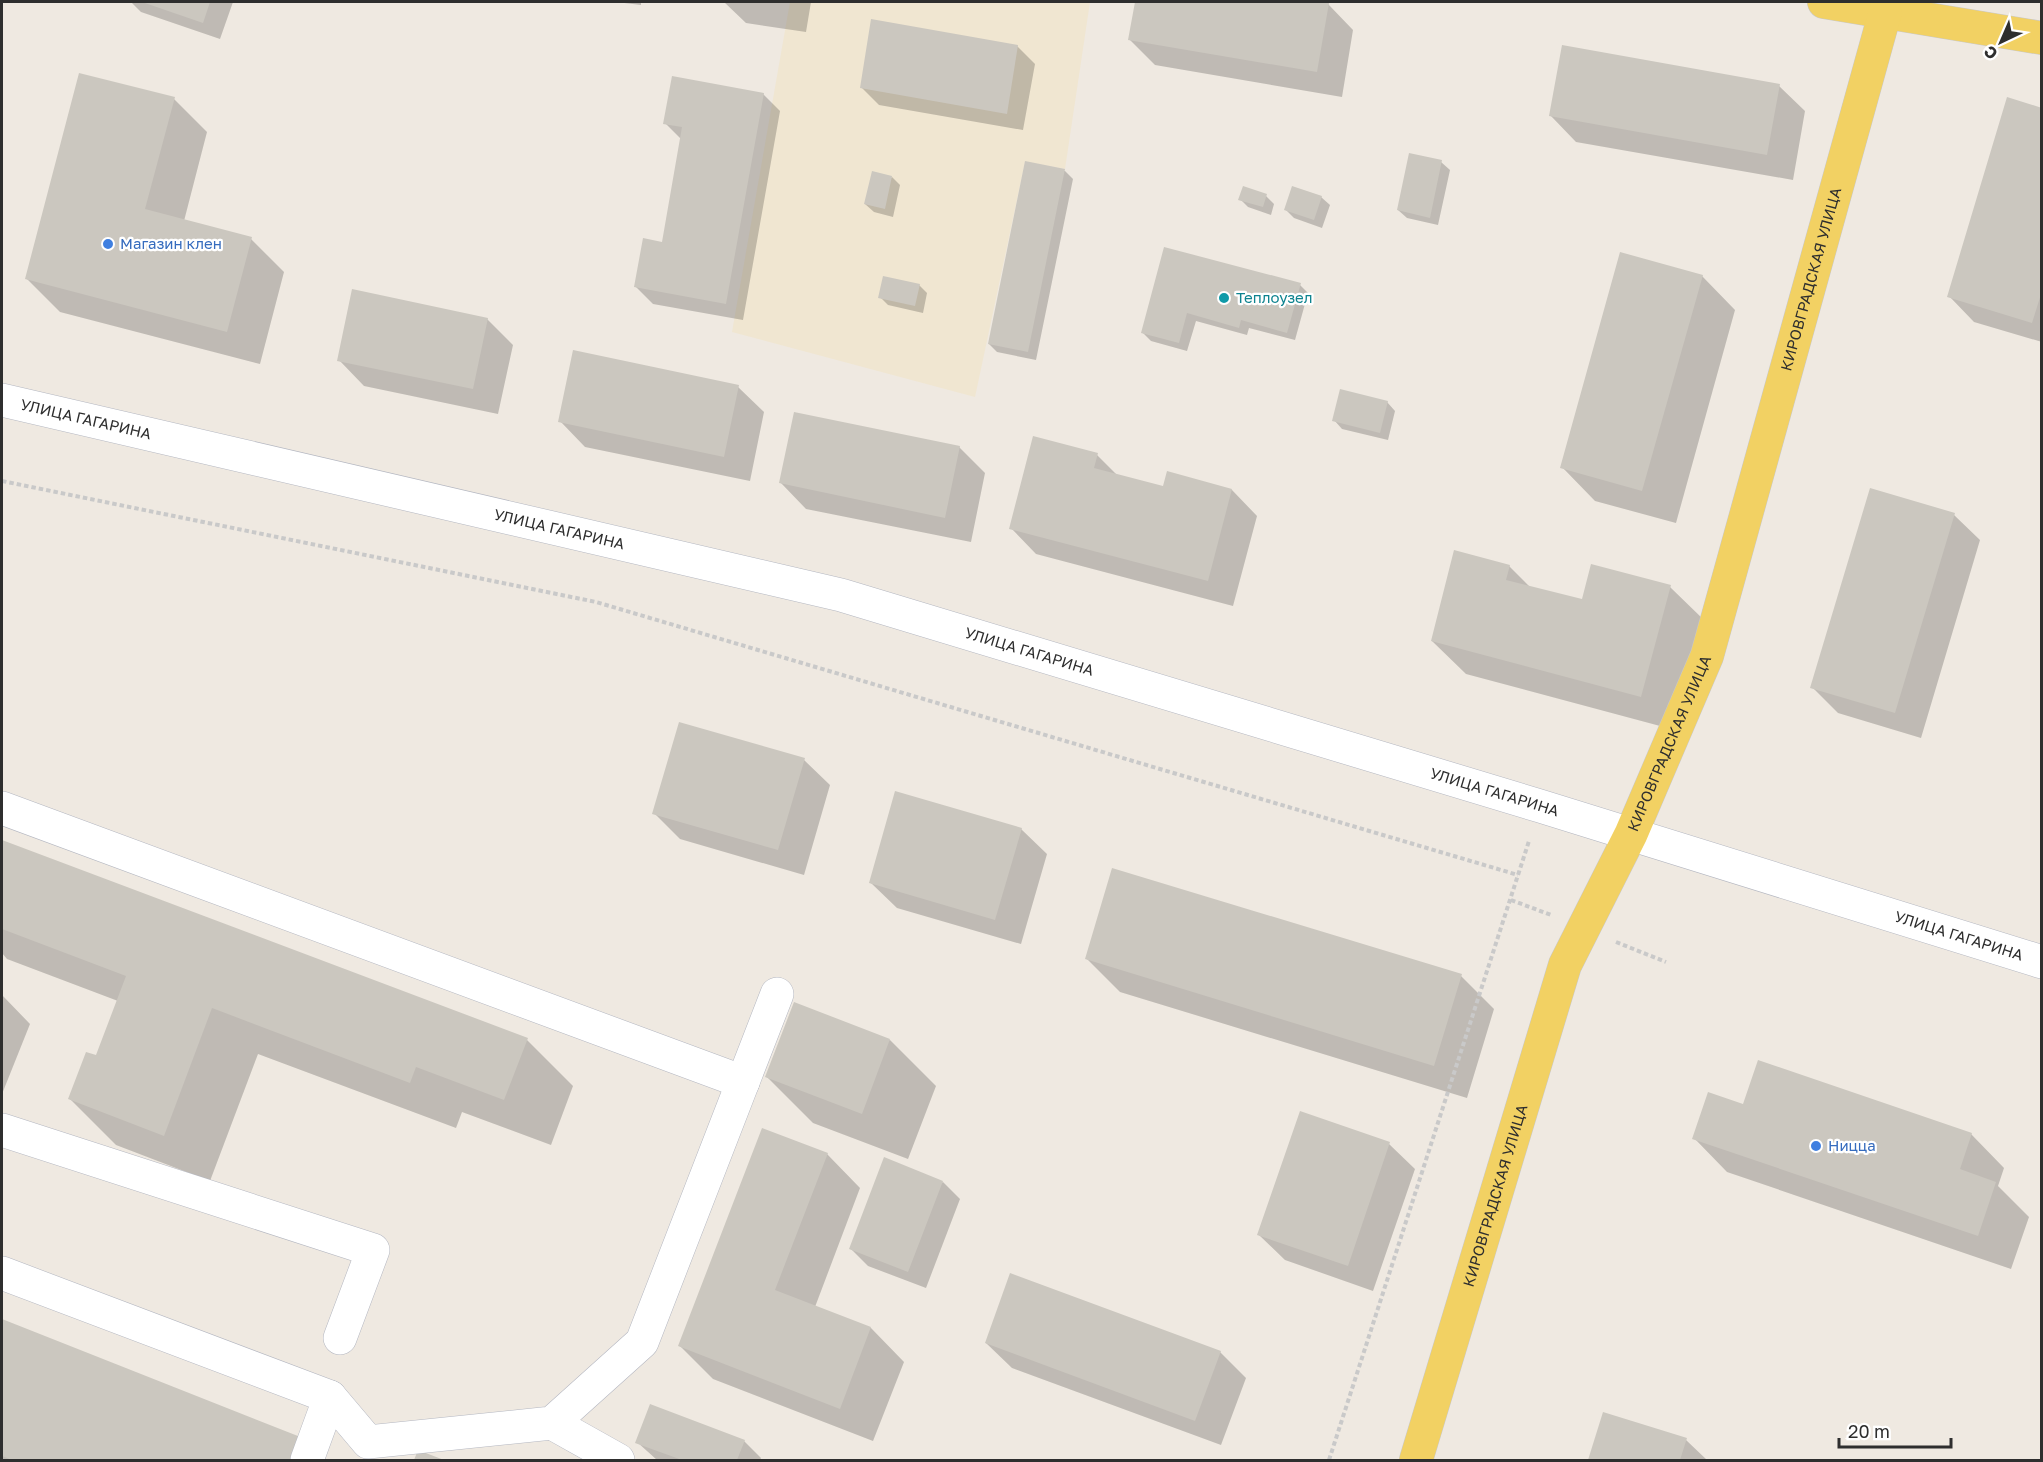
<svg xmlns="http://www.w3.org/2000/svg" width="2043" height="1462" font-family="'Golos Text',sans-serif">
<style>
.education{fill:#f0e6d1}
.shadow{fill:#0003}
.building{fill:#cbc7bf}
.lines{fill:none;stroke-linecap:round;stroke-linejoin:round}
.minor-casing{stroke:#b4b7c1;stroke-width:34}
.major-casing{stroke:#c9c9c9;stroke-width:34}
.path{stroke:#c9c9c9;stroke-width:4;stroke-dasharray:4.5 3;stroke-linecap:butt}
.minor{stroke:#fff;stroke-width:33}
.major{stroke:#f2d163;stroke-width:33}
.shop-dot{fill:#3f7fe0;stroke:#fff;stroke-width:2}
.culture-dot{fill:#0f9aa8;stroke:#fff;stroke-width:2}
.labels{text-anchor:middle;stroke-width:4.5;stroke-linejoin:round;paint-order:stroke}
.shop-label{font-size:15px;fill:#366cbe;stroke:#fff;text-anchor:start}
.street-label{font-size:15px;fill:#2e2e2e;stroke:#fff}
.culture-label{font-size:15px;fill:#0d838f;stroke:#fff;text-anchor:start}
</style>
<rect width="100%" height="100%" fill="#efe9e1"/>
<path class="education" d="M790,2H1090L1065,169L1025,162L975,397L732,332Z"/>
<path class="shadow" d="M131,2H233L220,39L141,12Z
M616,2H641V5Z
M724,2H811L806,32L746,23Z
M1136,2H1311L1328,4L1353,30L1342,97L1155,65L1130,40Z
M1017,46L1035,64L1023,130L879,105L861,87Z
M1779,86L1805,111L1793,180L1576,142L1551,116Z
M763,94L780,111L743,320L653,304L636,287L663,243L682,140L665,123Z
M174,99L207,132L184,221L251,239L284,272L260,364L60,312L27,279Z
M2042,109V342L1974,322L1949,296Z
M1441,162L1450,170L1438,225L1407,218L1398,210Z
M1026,163L1065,171L1073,179L1036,360L997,352L989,344Z
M892,177L900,185L893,217L874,212L865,204Z
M1266,196L1274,204L1271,215L1248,207L1240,199Z
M1321,197L1330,205L1322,228L1294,218L1286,210Z
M1165,249L1300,285L1308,293L1295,340L1249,328L1247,335L1196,321L1187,351L1151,341L1143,333Z
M1702,276L1735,310L1676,523L1595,501L1562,467Z
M919,285L927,293L923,313L888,305L880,297Z
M487,319L513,345L498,414L364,386L339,360Z
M738,387L764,412L750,481L585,447L560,421Z
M1387,402L1395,411L1388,440L1342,429L1334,420Z
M959,447L985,473L971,542L806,509L781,483Z
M1097,455L1118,476L1164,487L1232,490L1257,516L1233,606L1036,554L1011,528Z
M1954,515L1980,540L1921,738L1838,713L1812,687Z
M1509,566L1530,587L1583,601L1670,587L1704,620L1675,730L1466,674L1432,641Z
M804,760L830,785L804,875L680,839L654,813Z
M1021,829L1047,854L1021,944L897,908L871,883Z
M2,842L527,1040L573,1086L551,1145L462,1112L456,1128L258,1054L210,1181L116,1145L70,1099L97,1057L118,1001L7,959L2,953Z
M1087,959L1461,976L1494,1009L1467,1098L1120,992Z
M2,995L30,1024L2,1094Z
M890,1040L936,1086L908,1159L813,1123L767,1077Z
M1744,1106L1971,1134L2004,1168L1998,1186L2029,1217L2011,1269L1727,1172L1694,1138Z
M1301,1113L1389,1144L1415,1169L1373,1291L1285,1260L1259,1235Z
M827,1154L860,1188L815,1307L871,1328L904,1362L873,1441L713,1379L680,1346Z
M943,1182L960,1199L926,1288L868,1266L850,1248Z
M2,1320L302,1439L323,1460H2Z
M986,1343L1220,1352L1246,1378L1221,1445L1012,1368Z
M1604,1414L1686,1440L1707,1460H1589Z
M744,1441L761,1458L760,1460H657L637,1442Z"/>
<path class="building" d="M142,2H210L203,23Z
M1135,2L1329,3L1317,72L1128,40Z
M871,19L1018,45L1007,114L860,88Z
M1562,45L1780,84L1767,155L1549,116Z
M79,73L175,97L145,209L252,237L227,332L25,279Z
M672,76L764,93L726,304L634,287L643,238L662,242L682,127L663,124Z
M2007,97L2042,108V291L2032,323L1947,297Z
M1409,153L1442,160L1430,218L1397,210Z
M1025,161L1065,169L1028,352L988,344Z
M872,171L892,176L885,209L864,204Z
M1243,186L1267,194L1263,207L1238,200Z
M1292,186L1322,196L1314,220L1284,210Z
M1164,247L1301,283L1287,333L1241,320L1239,328L1187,313L1179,343L1141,333Z
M1620,252L1703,275L1642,491L1560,468Z
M883,276L920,284L915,306L878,298Z
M352,289L488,318L473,389L337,361Z
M573,350L739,385L724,457L558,422Z
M1340,389L1388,401L1380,433L1332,421Z
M794,412L960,446L945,518L779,483Z
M1033,436L1098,453L1094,468L1163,486L1167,471L1232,489L1208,581L1009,529Z
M1870,488L1955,513L1895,713L1810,688Z
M1454,550L1510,565L1506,580L1582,599L1591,564L1671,585L1641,697L1431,641Z
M679,722L805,758L778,850L652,814Z
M895,791L1022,828L995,920L869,883Z
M2,840L528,1038L504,1100L416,1067L410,1083L212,1008L164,1136L68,1099L86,1052L96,1055L126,976L2,929Z
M1112,868L1462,974L1434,1066L1085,959Z
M794,1002L890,1039L862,1114L765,1077Z
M1758,1060L1972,1133L1960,1169L1996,1182L1978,1236L1692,1139L1708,1092L1743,1104Z
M1300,1111L1390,1142L1348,1266L1257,1235Z
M762,1128L828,1153L775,1290L871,1327L840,1409L678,1346Z
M884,1157L943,1181L908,1272L849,1249Z
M1010,1273L1221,1351L1195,1421L985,1343Z
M2,1319L303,1438L294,1460H12L2,1456Z
M650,1404L745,1440L737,1460H682L635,1443Z
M1603,1412L1687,1438L1680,1460H1588Z
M418,1450L444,1460H414Z"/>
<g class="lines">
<g class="minor-casing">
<g id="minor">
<path id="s1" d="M2,400L841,595L1540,806L2042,962"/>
<path d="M2,808L743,1082"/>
<path d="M2,1130L373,1250L340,1338"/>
<path d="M2,1273L330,1397"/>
<path d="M552,1423L618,1460"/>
<path d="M307,1460L330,1397L368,1442L552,1423L642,1342L777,994"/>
</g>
</g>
<g class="major-casing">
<g id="major">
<path d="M1824,2L2042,38"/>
<path id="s2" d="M1416,1460L1565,965L1631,834L1707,656L1885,13"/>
</g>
</g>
<path class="path" d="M2,481L596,602L1518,875
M1511,900L1551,915
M1616,942L1666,962
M1329,1460L1529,841"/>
<use href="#minor" class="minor"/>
<use href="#major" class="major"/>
</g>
<g class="shop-dot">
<circle cx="108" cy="244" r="6"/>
<circle cx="1816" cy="1146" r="6"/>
</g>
<circle class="culture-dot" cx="1224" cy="298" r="6"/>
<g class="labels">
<g class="shop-label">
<text x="120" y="249">Магазин клен</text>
<text x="1828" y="1151">Ницца</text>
</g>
<g class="street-label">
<text dy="5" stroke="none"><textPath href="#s2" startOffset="1248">КИРОВГРАДСКАЯ УЛИЦА</textPath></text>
<text dy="5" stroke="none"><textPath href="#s1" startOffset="86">УЛИЦА ГАГАРИНА</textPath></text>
<text dy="5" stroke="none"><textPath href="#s1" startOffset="572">УЛИЦА ГАГАРИНА</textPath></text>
<text dy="5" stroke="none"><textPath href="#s1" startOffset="1058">УЛИЦА ГАГАРИНА</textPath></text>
<text dy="5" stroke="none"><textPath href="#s2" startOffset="762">КИРОВГРАДСКАЯ УЛИЦА</textPath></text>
<text dy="5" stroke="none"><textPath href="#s1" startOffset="1544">УЛИЦА ГАГАРИНА</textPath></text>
<text dy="5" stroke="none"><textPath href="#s1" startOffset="2030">УЛИЦА ГАГАРИНА</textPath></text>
<text dy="5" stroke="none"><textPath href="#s2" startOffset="276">КИРОВГРАДСКАЯ УЛИЦА</textPath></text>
</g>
<g class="culture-label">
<text x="1236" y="303">Теплоузел</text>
</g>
</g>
<rect width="2043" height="1462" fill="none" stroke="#2e2e2e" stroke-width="6"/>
<g transform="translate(2001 42) rotate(224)" stroke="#ffffff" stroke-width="4.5" paint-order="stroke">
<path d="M0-4.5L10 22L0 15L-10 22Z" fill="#2e2e2e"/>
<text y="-9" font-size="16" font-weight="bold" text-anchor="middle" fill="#2e2e2e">С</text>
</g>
<path d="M1839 1438v9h112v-9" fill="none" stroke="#2e2e2e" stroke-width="3"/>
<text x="1848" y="1438" font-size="18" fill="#2e2e2e" stroke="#ffffff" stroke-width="4.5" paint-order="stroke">20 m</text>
</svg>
